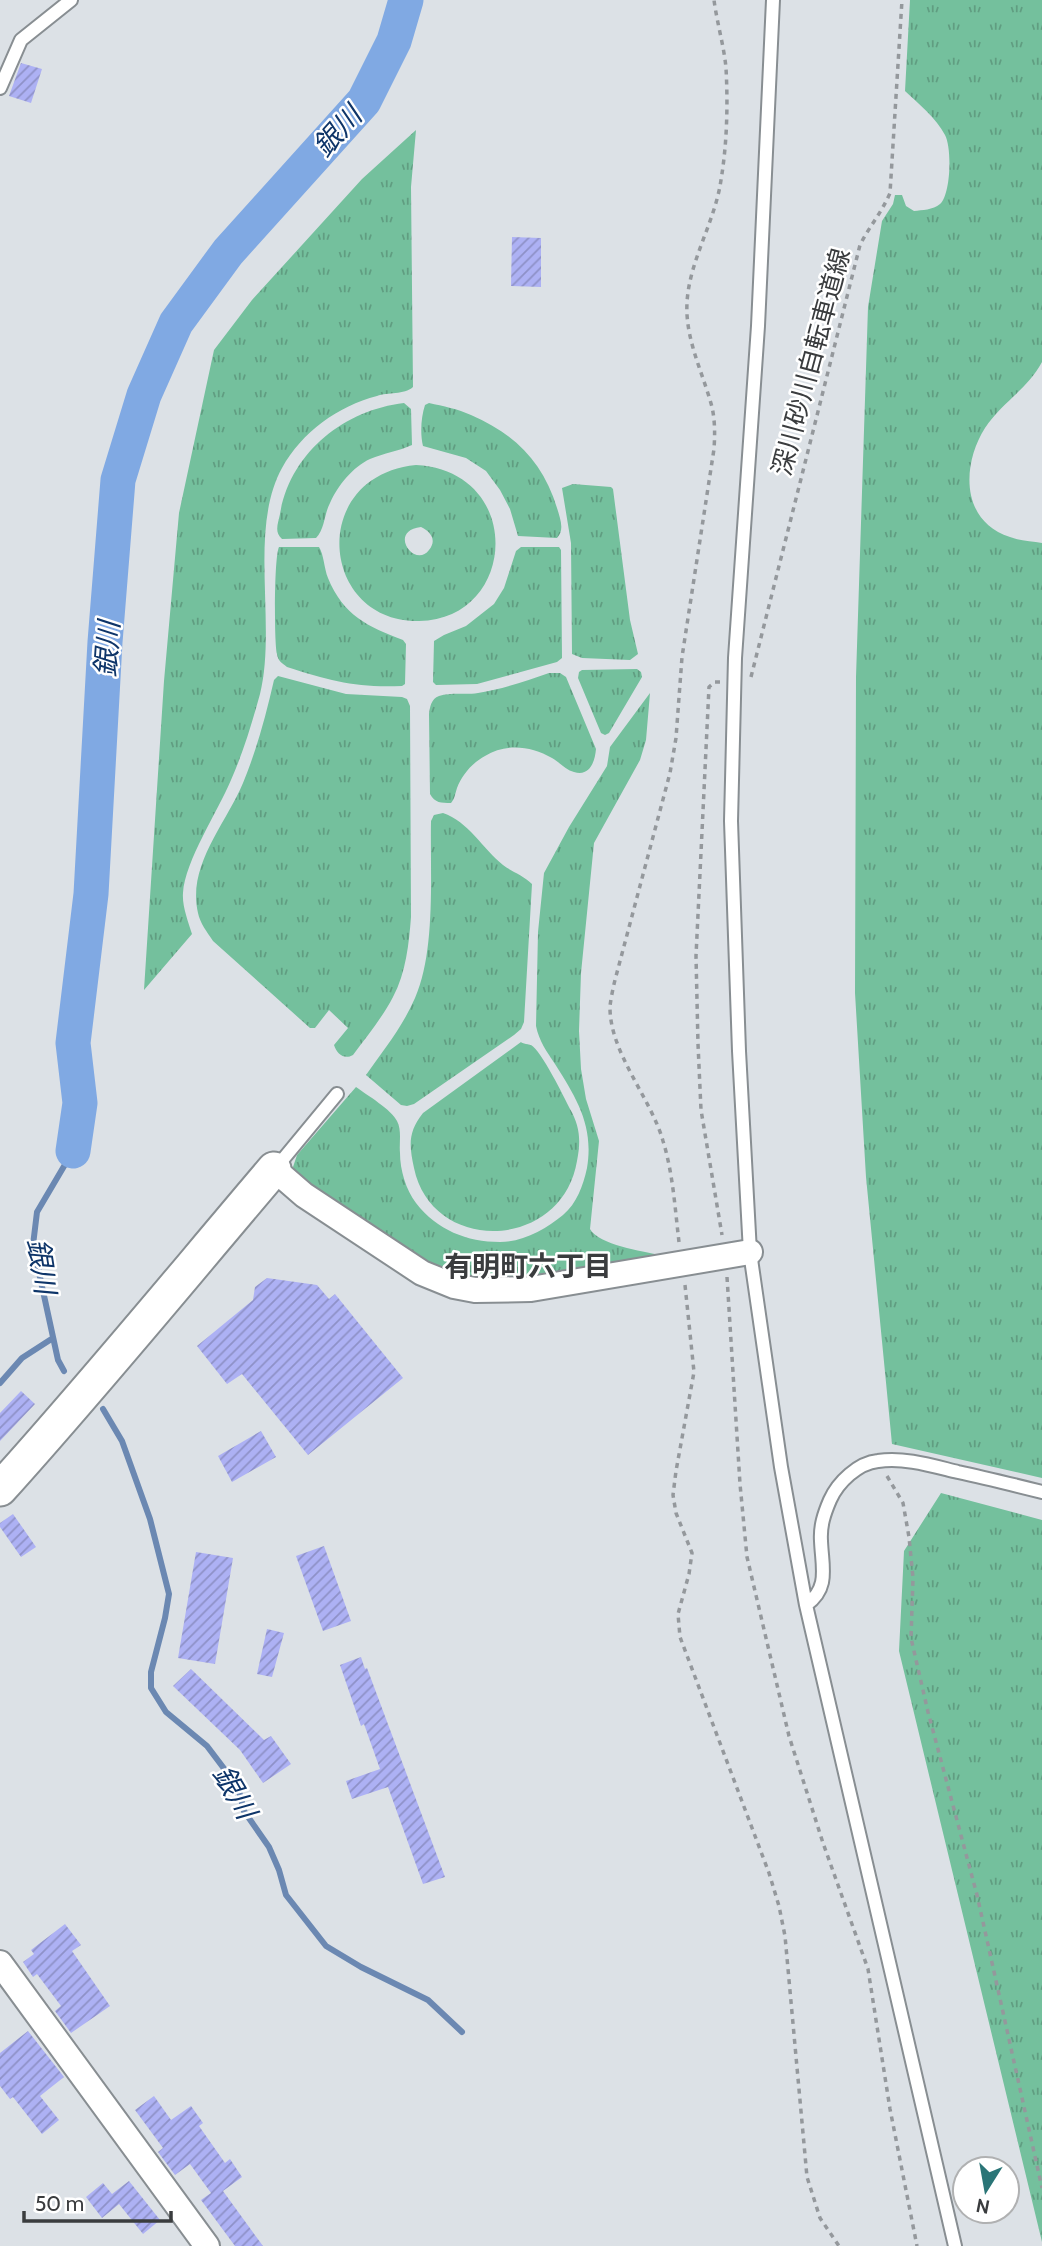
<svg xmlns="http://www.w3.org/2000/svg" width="1042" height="2246" font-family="Cabin,'Noto Sans JP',sans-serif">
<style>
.grass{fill:url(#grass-tufts);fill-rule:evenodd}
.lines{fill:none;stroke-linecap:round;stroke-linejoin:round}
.stream{stroke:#6b88b2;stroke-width:6}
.river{stroke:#80a9e3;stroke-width:35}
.building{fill:url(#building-hatch)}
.lane-casing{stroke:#888e92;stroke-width:16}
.street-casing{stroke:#888e92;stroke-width:28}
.secondary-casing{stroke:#888e92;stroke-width:37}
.path{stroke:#94989c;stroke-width:3.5;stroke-dasharray:5 5;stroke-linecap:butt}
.lane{stroke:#fff;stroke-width:12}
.street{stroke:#fff;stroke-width:24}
.secondary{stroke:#fff;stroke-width:33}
.labels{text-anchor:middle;stroke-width:5;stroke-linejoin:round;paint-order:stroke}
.street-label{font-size:26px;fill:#3a3c3e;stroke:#fff}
.water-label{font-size:28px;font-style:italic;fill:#0e3569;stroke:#fff}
.neighbourhood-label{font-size:28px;font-weight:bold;fill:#3a3c3e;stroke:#fff}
</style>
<defs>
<pattern id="grass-tufts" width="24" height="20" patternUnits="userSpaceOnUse" patternTransform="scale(1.75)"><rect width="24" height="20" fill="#74c09d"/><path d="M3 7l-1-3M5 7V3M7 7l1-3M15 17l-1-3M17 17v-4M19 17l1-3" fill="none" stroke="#609d81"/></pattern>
<pattern id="building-hatch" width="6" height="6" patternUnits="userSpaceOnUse" patternTransform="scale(1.75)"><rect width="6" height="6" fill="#adb1f4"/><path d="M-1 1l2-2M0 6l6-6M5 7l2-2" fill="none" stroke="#8e91c7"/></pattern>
</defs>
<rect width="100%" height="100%" fill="#dce1e6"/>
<path class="grass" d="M910,0H1042V362C1027,390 1002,402 985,428C962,464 960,521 1010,537C1020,541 1032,541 1042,543V1478L892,1444L866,1177L855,993L856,677L868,307L882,221L893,204L895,195H902L906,206L914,211C922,210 933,210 940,204C951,194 952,148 945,135C936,118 919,104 905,91Z
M416,130L411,187L413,387C404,395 388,392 377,396C338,406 302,432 282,468C248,530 277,624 260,694C252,723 243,753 231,780C218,811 185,861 183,893C182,906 188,921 192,934L144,990L164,681L179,513L214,350L252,300L362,179Z
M404,403L411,409L412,445C399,451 384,453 370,459C353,467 338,485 330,503C324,514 325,529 316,538L282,539C274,532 278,524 280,514C290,453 344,410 404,403Z
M429,403C443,406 458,409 471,415C515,434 543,462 557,508C560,518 565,530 557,538L518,536L510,509L500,490L486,471L466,458L423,446C420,434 421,417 425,405Z
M416,465C525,471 518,619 419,621C320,623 307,476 416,465ZM421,527C431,532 437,540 429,550C415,569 387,531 421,527Z
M573,484L611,487L613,489L630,620L638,654L630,660L582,658L572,654L571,543L562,488Z
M279,547H319C324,555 324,568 328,578C343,615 368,627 403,640L406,644L405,684L402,686C356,688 331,681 287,667C282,663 278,661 277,654C274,641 274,557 279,547Z
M521,547H559L561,550L562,658L557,662L477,684L436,685L433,682L434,641L444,635L466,626L494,604L504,588L516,551Z
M637,669L641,672L642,677L609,733L605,735L601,733L578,678L579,672L582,670Z
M549,673H560L566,677L596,749C595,761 590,777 574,772C566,770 559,762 552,758C531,746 506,743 485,756C472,763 462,775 457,788C455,794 455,798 451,803C441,803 435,803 430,794L429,714C430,707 431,699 439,696C451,692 466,695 478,693C503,689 526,681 549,673Z
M278,676L346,694L402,697L407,699L410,706L411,917C409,943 406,973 393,997C382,1018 367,1036 353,1055C344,1060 337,1054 334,1045L348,1028L329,1010L315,1028H310L213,941C207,932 200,923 198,913C187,865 226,824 243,783C257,749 266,715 274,680Z
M650,693L646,740L640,760L594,843L581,973L579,1031L581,1069L586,1099L599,1141L590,1229C599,1245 642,1251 660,1255L502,1282H478L428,1266L297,1178L293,1167L297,1155L356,1087C367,1095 392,1110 397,1121C402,1130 399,1143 400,1153C400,1170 406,1190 416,1203C437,1230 467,1242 500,1242C523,1242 546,1229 563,1215C577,1203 583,1186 587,1168C594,1126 577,1099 555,1064C547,1052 539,1041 536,1026L538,932L544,873L569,827L607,766L610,747Z
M443,813C468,821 483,849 503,865C512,872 523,875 532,884L524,1022L521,1029L514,1035L414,1104L407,1106L401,1105L366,1075C383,1051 403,1026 415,998C436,951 430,873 431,821L434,815Z
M521,1042C521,1043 531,1045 531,1045C541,1050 564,1097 570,1109C580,1126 581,1141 577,1161C562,1251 432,1255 414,1168C409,1145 408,1132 423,1113Z
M941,1493L1042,1520V2242L899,1651L904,1551Z"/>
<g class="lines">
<path class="stream" d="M64,1371L58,1360L33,1245L37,1212L73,1151
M0,1383L22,1358L53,1338
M103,1409L122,1441L150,1519L169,1594L165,1618L151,1672V1688L166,1712L207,1746L238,1787L244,1811L269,1847L279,1870L286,1895L326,1946L361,1967L428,2000L462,2032"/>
<path class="river" d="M73,1151L80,1103L73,1043L91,894L105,642L118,480L144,395L176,323L228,252L364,101L394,41L406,0"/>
</g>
<path class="building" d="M21,63L42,69L31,103L9,96Z
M512,237L541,238V287L511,286Z
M267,1278L317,1285L329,1299L335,1294L403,1378L308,1455L242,1374L227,1384L197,1346L253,1300L255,1287Z
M21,1391L35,1404L0,1441V1413Z
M261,1431L276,1457L232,1482L218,1456Z
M13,1514L36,1547L21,1557L0,1527V1523Z
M324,1546L351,1621L323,1631L296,1556Z
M196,1552L233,1558L215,1664L178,1658Z
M267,1629L284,1633L272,1677L257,1674Z
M361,1657L365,1669L367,1668L445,1877L423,1884L388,1787L352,1799L346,1781L380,1769L364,1724L361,1726L340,1665Z
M191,1669L264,1740L271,1736L291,1764L263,1783L240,1750L173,1686Z
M65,1924L81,1945L72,1951L110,2006L71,2033L55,2011L61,2006L37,1974L33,1977L23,1962L34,1954L31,1950Z
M28,2031L64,2077L40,2096L59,2120L42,2134L13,2097L10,2099L0,2086V2053Z
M154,2096L171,2120L191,2106L203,2123L199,2126L225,2163L230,2159L242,2177L223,2191L263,2246H235L201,2200L211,2193L190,2164L175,2175L158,2152L163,2148L135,2110Z
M129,2181L160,2220L143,2234L119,2204L102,2218L86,2197L103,2183L112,2194Z"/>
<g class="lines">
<g class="lane-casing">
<path id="lane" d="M773,0L758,326L735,658L731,821L739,1051L750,1252L781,1467L806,1605L955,2246
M0,88L21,40L71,0
M275,1169L337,1094
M806,1605C830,1588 822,1567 821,1541C820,1526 824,1514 830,1500C838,1482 858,1463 878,1461C905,1457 933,1466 958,1472C986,1478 1014,1485 1042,1492"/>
</g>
<g class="street-casing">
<path id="street" d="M274,1169L304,1195L422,1273L454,1286L475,1290L531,1289L750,1252
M0,1963L207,2246"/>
</g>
<g class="secondary-casing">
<path id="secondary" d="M0,1489C94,1385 183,1276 274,1169"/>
</g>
<path class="path" d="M751,677L860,245C869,227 882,212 890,193L902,0
M720,682H715L709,687L696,956L698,1044L701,1110L722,1235
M679,1242C675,1209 673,1173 663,1141C651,1098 609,1052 610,1006C611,998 613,988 615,980L670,773L676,738L682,657L714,449C715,434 715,421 712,407C703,373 685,339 687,303C689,261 715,222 721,180C727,144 728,105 726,68C724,46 717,23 714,0
M727,1277L740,1484L747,1557L789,1736L823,1843L868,1969L890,2109L917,2246
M685,1285L694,1372L676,1471L673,1495L676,1513L692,1553L689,1574L678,1614L680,1637L769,1873L779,1906L785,1936L807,2177L820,2218L839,2246
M887,1476L903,1503L909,1537L913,1578L911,1638L928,1712L977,1895L1042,2188"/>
<use href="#lane" class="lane"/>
<use href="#street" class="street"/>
<use href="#secondary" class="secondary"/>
</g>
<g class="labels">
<g class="street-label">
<text transform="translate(811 362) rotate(-75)" y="9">深川砂川自転車道線</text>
</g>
<g class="water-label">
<text transform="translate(337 131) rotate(-48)" y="10">銀川</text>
<text transform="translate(107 649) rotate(-86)" y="10">銀川</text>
<text transform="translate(42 1266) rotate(81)" y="10">銀川</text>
<text transform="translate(235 1792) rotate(60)" y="10">銀川</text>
</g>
<g class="neighbourhood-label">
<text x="528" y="1276">有明町六丁目</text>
</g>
</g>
<g transform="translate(986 2190) rotate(191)"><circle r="33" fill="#ffffff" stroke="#b0b1b2" stroke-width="2"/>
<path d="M0-5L12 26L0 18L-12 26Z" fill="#2a7577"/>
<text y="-10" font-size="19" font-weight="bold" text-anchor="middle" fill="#3a3c3e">N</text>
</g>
<path d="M24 2211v10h147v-10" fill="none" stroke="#3a3c3e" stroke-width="3.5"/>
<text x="35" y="2211" font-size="21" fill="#3a3c3e" stroke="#ffffff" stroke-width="5" paint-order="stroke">50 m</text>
</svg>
